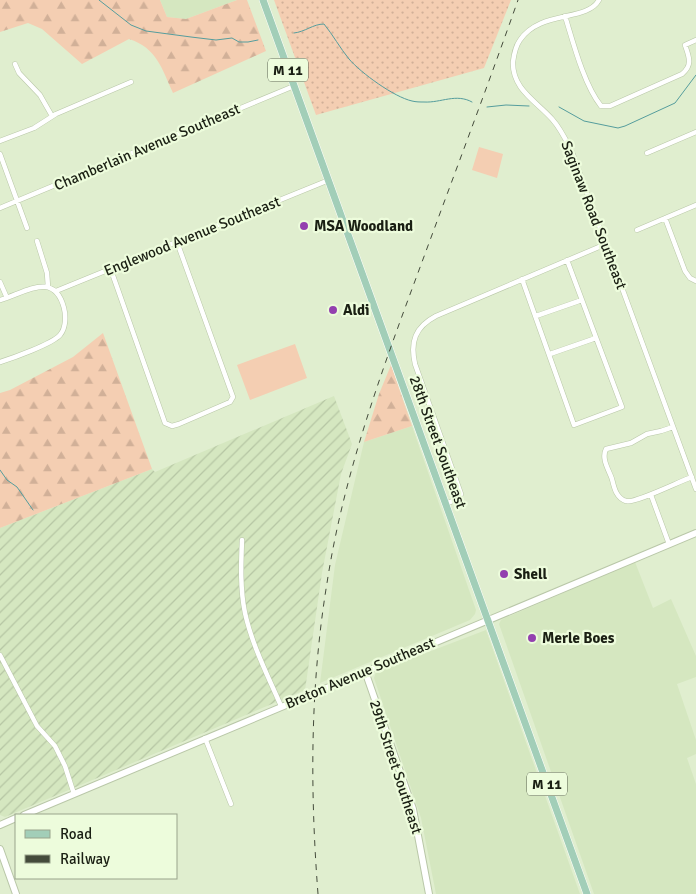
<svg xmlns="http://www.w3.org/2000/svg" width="696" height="894" font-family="Signika,sans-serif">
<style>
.built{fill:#d5e7c0}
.industrial{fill:url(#industrial-furrows)}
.grass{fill:url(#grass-dots)}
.forest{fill:url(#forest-firs)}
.pitch{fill:#f4ceb2}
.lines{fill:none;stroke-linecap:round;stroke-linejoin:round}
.stream{stroke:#559d9d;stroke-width:1}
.street-casing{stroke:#b9c7a8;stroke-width:5.5}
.secondary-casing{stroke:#b9c7a8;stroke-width:8}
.primary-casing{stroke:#fff;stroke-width:8}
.street{stroke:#fff;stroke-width:4.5}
.secondary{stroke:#fff;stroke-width:6}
.primary{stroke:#a2ceb8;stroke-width:7}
.rail{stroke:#444b3b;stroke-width:1;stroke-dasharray:6 6;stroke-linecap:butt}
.poi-dot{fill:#9340af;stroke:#edfcdc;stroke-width:2}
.labels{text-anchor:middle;stroke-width:4.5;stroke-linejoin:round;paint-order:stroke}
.shield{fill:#edfcdc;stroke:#59614f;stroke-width:1}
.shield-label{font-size:14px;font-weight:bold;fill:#1a1f13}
.street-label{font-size:15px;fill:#1a1f13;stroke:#edfcdc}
.poi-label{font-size:15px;font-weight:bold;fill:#1a1f13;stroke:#edfcdc;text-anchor:start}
</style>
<defs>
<pattern id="industrial-furrows" width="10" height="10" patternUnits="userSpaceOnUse" patternTransform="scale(1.25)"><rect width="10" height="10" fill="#d5e7c0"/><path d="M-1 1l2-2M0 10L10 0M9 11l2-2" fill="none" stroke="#b6c6a4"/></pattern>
<pattern id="grass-dots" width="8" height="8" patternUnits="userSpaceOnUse" patternTransform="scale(1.25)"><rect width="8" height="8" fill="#f4ceb2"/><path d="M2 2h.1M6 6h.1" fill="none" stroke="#d1b098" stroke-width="1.8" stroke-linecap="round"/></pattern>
<pattern id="forest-firs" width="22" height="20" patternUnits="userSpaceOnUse" patternTransform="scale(1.25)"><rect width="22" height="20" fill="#f4ceb2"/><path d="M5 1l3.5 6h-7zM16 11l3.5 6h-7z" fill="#d1b098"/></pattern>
</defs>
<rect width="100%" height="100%" fill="#e0eecf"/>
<path class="built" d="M160,0H237L186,19L167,17Z
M412,426L476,610L475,614L470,620L320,683L335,565L364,442Z
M635,562L653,608L671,599L696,656V677L677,684L696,740V754L687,758L696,784V894H594L499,624L501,620L505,618Z
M486,630L580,894H436L421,818L374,678L376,672Z"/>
<path class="industrial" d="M334,396L352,444L341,474L322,573L305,690L5,817L0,815V528L152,469L155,472Z"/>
<path class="grass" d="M274,0H511L484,68L316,115Z"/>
<path class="forest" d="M0,0H160L167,17L186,19L237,0H247L266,51L173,93C162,69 157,48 129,39L82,64L42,29L28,23L0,32Z
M103,333L152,469L0,528V393L10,390L73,357Z
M391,365L412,426L364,442L379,394Z"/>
<path class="pitch" d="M479,147L503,154L497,178L472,170Z
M295,344L307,378L250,400L237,365Z"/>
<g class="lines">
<path class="stream" d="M99,0L131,25L146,31L191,37L216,40L232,38L239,42H248L258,40
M294,33C305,32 313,24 324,24C333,35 340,48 349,59C361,73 394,97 412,101C416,102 420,102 424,102C441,103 456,93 472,102
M487,107L506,105L529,106
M559,107L584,121L618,128L625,126L675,103L696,75
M0,470L7,480L17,487L33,510"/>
<g class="street-casing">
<path id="street" d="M599,0C587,22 540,10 520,40C515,47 514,54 513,62C512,89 536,101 552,119C561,129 566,140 572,152L696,489
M565,16C573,42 584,85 601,106H610L682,74C693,65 689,57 685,45L696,40
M15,64L19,73L40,95L52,116
M0,141L34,128L56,114L131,82
M647,153L696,132
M0,154L27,228
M0,208L294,86
M665,218L685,271L690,278L696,281
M637,230L696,205
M37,241L47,273L48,287
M111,270L165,423L172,426L179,424L230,402L233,397L177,242
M522,279L574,425L622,407L567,260
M0,282L7,298
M56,291L329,180
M0,300C25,293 54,270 64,308C66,316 66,328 60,335C52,344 13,358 0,362
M536,316L582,300
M550,354L596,338
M673,427L661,431L647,434L631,443L606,449C601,459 609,470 612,479C614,487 616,498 626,501C634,504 680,481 692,477
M651,495L669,544
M446,504L459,498L461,494L415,364C410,342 415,327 436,316L606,244
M242,540C241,564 240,589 245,613C252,645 268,676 281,706
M0,655L37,726L55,746L65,766L74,794
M205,738L231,804"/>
</g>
<g class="secondary-casing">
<path id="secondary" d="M365,671L413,809L429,894
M24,815L696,533
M0,825L16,818
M0,849L16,894"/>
</g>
<g class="primary-casing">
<path id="primary" d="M263,0L587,894"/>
</g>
<use href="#street" class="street"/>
<use href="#secondary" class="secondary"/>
<use href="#primary" class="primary"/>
<path class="rail" d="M318,894C310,790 310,686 327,583C344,472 383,367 422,262C454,175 487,88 518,0"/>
</g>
<g class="poi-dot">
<circle cx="304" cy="226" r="5"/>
<circle cx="333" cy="310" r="5"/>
<circle cx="504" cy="574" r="5"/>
<circle cx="532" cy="638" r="5"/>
</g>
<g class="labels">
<g class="shield">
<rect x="268" y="58.5" width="40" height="23" rx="4"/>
<rect x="527" y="772.5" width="40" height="23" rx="4"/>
</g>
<g class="shield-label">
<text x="288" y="75">M 11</text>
<text x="547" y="789">M 11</text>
</g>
<g class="street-label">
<text transform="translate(147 147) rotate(-23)" y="5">Chamberlain Avenue Southeast</text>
<text transform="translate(594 215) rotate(69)" y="5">Saginaw Road Southeast</text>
<text transform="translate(192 236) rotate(-22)" y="5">Englewood Avenue Southeast</text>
<text transform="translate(438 442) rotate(70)" y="5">28th Street Southeast</text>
<text transform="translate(360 673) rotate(-23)" y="5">Breton Avenue Southeast</text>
<text transform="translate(396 767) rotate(72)" y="5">29th Street Southeast</text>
</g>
<g class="poi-label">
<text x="314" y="231">MSA Woodland</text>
<text x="343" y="315">Aldi</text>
<text x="514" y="579">Shell</text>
<text x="542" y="643">Merle Boes</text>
</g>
</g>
<rect x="15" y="814" width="162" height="65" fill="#edfcdc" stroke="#99a48c"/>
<rect x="25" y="830" width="25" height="8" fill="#a2ceb8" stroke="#99a48c"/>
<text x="60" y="839" font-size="15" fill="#1a1f13">Road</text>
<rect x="25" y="855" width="25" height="8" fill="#444b3b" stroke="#99a48c"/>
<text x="60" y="864" font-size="15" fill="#1a1f13">Railway</text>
</svg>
